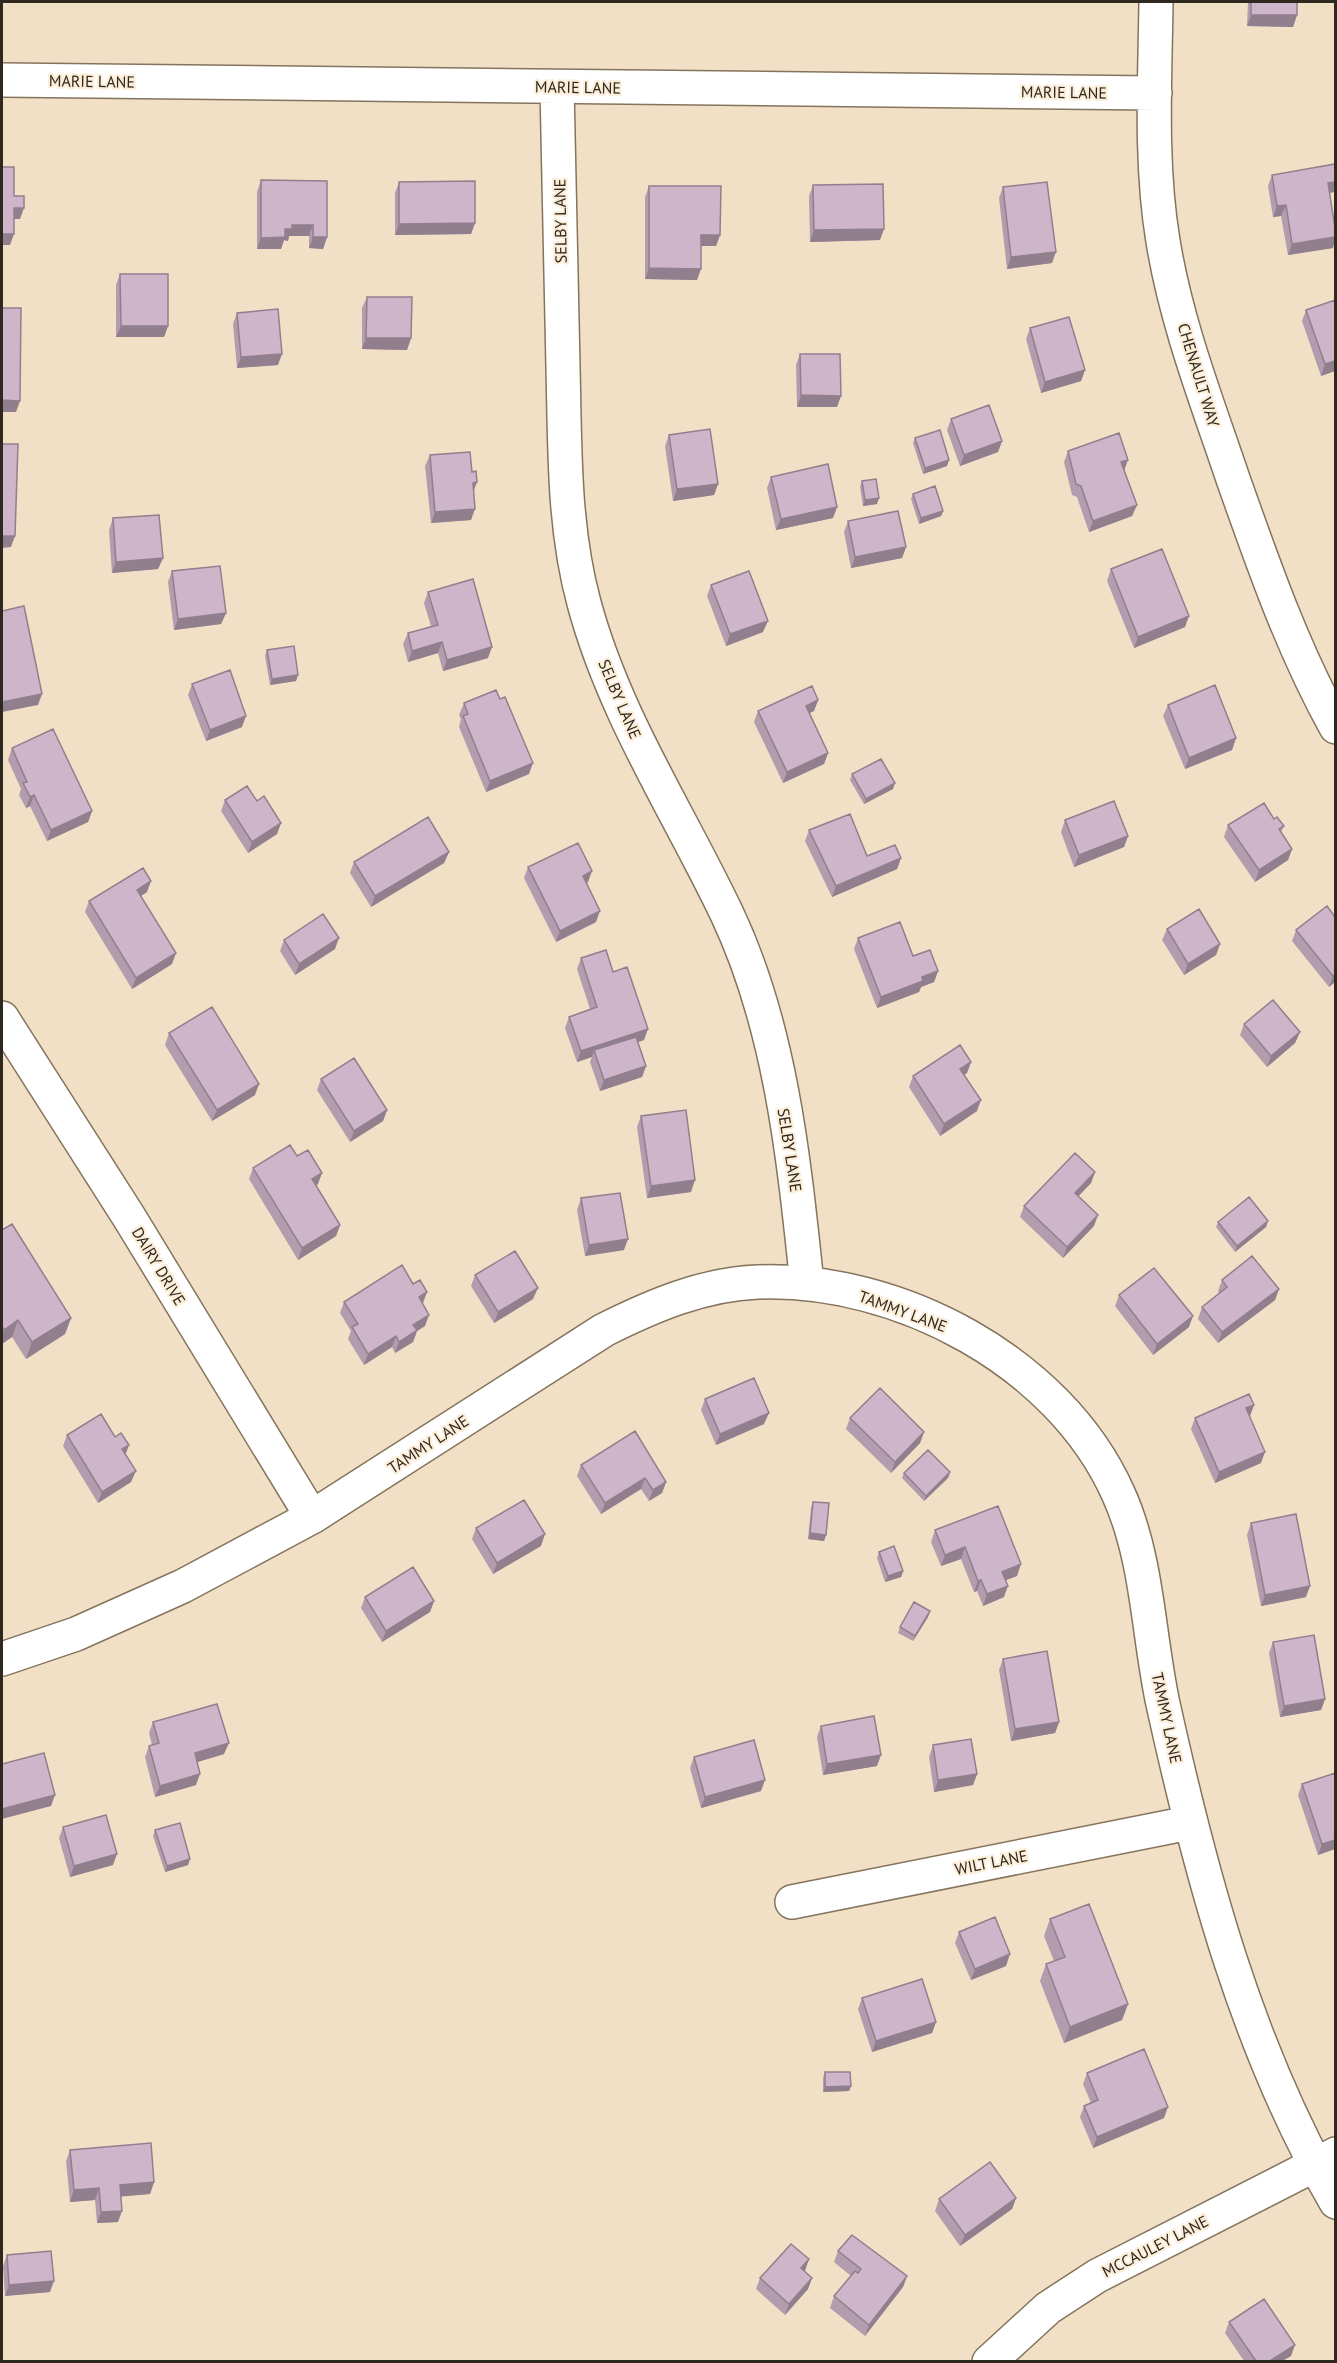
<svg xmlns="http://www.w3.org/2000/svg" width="1337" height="2363" font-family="'PT Sans',sans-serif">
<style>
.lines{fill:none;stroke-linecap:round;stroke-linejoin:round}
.street-casing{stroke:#84745c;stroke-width:36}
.street{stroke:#fff;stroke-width:33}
.wall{fill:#b29cad}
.shaded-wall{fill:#917f8d}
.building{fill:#cfb5c9;stroke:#917f8d;stroke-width:1.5}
.labels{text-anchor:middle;stroke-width:4.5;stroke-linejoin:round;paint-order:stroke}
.street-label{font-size:16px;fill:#2e281e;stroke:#fceed9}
</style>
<rect width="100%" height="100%" fill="#f2e0c6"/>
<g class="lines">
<g class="street-casing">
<path id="street" d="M1156,2C1155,80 1150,163 1163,241C1176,322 1206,399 1232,476C1262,561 1292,648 1336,727
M2,80L1155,93
M557,87C559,180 561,274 563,367C565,446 563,526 584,603C614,715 678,811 727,914C781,1028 794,1160 807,1284
M2,1018L129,1217L312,1517
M2,1659L76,1634L183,1586L312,1517L604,1330C652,1306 703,1284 758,1282C899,1277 1059,1362 1118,1493C1148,1558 1148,1635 1163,1704C1201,1876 1247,2049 1336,2202
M792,1902L1189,1823
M989,2362L1048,2308L1097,2276L1336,2154"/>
</g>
<use href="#street" class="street"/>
</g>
<path class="wall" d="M1248,2H1297V15L1293,27L1247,26Z
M1272,175L1334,192L1330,193L1333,248L1288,255L1281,216L1273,217L1268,186Z
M261,180L327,237L323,249L309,248V236H289L288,241L284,240L281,249H257V192Z
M399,182L475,223L471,234L395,235V193Z
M813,185L880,240L810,242L809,196Z
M649,186L720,235L716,246H701L697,280L645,279V197Z
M1003,187L1052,263L1007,269L999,198Z
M120,274L168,326L164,337H116V285Z
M367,297L411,338L407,350L362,349V308Z
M1306,310L1335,371L1321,376L1302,321Z
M237,313L278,365L237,368L233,324Z
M1030,328L1085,370L1081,381L1041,393L1026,339Z
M800,354L837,407H797L796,365Z
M951,419L1002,441L998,452L960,466L947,430Z
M669,435L718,484L714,495L673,501L665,446Z
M915,438L947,466L923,474L913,443Z
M1068,451L1124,471L1137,505L1132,516L1089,532L1077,497L1072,495L1064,462Z
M430,455L474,492L471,520L431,523L425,466Z
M771,477L837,507L833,518L776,530L767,488Z
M862,481L877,504L863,506L860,487Z
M913,494L943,511L941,516L919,524L911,499Z
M113,518L163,558L158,569L112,573L109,530Z
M848,521L906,547L902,558L851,568L844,532Z
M1111,569L1185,627L1134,648L1107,581Z
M172,571L226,613L221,624L174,630L168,582Z
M711,585L763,632L726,646L707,596Z
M428,592L488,658L443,671L438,653L408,662L403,644L408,633L431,626L424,603Z
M267,650L298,675L296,681L270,685L265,656Z
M192,684L242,727L206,741L188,695Z
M500,699L529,774L486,792L459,727L461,719L459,715L464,703Z
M818,700L814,711L809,713L828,753L824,764L783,783L754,722L758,711Z
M1168,705L1236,738L1232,750L1185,769L1163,716Z
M12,748L92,811L88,822L47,841L30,806L26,808L19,795L21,789L8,760Z
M852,774L893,789L864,804L850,780Z
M225,800L257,801L281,823L277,834L248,853L221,811Z
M1274,819L1284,826L1281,832L1292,849L1288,860L1255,882L1224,837L1228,825Z
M1065,820L1128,836L1124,847L1074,867L1061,832Z
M809,830L867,856L901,858L897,869L832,897L805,841Z
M449,852L444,863L371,907L350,873L354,862Z
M528,867L588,882L587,883L596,922L556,942L524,878Z
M147,892L141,896L172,964L132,989L85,912L89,901Z
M1327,906L1335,982L1329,987L1292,941L1296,930Z
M1167,929L1220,944L1216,955L1184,975L1162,940Z
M858,938L913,956L938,971L934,982L921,987L919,992L877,1008L854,949Z
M284,940L335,949L295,975L280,951Z
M581,958L613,972L644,1040L638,1042L646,1066L642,1077L600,1091L590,1062L592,1057L577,1062L565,1028L569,1017L590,1009L577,969Z
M1244,1024L1300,1032L1295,1043L1267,1067L1240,1035Z
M169,1033L255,1095L212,1121L165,1045Z
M971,1062L967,1073L964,1075L977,1111L940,1136L909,1087L913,1076Z
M321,1079L387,1110L383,1121L350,1142L317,1090Z
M641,1116L691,1192L647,1198L637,1127Z
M297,1156L318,1184L316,1185L340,1225L336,1236L298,1260L249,1179L253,1168Z
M1095,1172L1091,1183L1078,1196L1094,1226L1063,1258L1020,1217L1024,1206Z
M581,1198L624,1250L585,1256L577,1210Z
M1268,1221L1266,1227L1235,1252L1216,1227L1218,1222Z
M2,1230L71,1318L65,1334L26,1359L12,1337L2,1344Z
M475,1275L533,1299L494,1323L471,1286Z
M1222,1280L1279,1289L1275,1300L1218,1343L1198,1319L1202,1307L1219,1293L1218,1291Z
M413,1284L427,1292L422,1303L425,1326L417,1331L413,1342L395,1353L392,1347L364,1365L348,1339L351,1331L340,1313L344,1302Z
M1119,1295L1189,1327L1153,1355L1115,1306Z
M705,1399L764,1424L716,1445L701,1410Z
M1254,1405L1249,1417L1261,1463L1215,1483L1191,1429L1195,1418Z
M850,1418L924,1432L920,1443L891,1473L846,1429Z
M67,1435L125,1454L131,1482L98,1503L63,1446Z
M581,1465L666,1482L662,1493L649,1501L641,1489L601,1514L577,1476Z
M950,1472L948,1478L924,1501L902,1478L904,1473Z
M813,1502L826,1535L824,1541L808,1539L811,1508Z
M1251,1523L1306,1597L1261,1606L1247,1535Z
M476,1528L541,1546L493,1574L472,1539Z
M935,1530L1017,1576L1006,1580L1004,1597L983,1606L977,1591L974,1592L961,1559L941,1566L931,1542Z
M879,1552L903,1571L901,1577L885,1582L877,1558Z
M365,1597L434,1601L430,1612L382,1642L361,1608Z
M930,1611L928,1617L913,1641L898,1633L900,1627Z
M1273,1642L1325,1699L1321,1710L1280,1717L1269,1653Z
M1003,1659L1059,1722L1055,1733L1011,1741L999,1670Z
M153,1722L224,1754L197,1762L196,1785L155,1797L145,1757L149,1746L152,1745L149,1733Z
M821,1726L877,1766L823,1775L817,1737Z
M933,1745L977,1774L973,1785L934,1792L929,1757Z
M694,1757L761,1791L701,1808L690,1768Z
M1302,1784L1335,1849L1318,1855L1298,1795Z
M63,1827L113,1865L70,1877L59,1838Z
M155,1830L188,1865L165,1872L153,1836Z
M1050,1919L1128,2004L1122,2020L1064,2043L1040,1981L1046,1964L1054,1961L1044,1936Z
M959,1932L1006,1966L971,1980L955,1943Z
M862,1998L936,2022L932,2033L872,2052L858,2009Z
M825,2072L851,2086L849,2091L823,2092V2078Z
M1087,2073L1164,2118L1093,2148L1080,2117L1084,2106L1091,2103L1083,2084Z
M70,2150L154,2182L150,2194L121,2196L118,2222L97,2223L95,2200L70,2202L66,2161Z
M1016,2198L1012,2209L960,2246L935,2211L939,2199Z
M838,2251L907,2276L903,2287L865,2336L830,2308L834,2296L851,2276L834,2262Z
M7,2255L50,2292L5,2296L3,2266Z
M804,2271L812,2278L808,2289L785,2315L756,2289L760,2278Z
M1229,2322L1291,2356L1282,2361H1244L1225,2333Z"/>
<path class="shaded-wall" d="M1251,15H1297L1293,27L1247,26Z
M1335,182V187L1334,192L1324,194L1328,183Z
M1286,205L1281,216L1273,217L1277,206Z
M14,208H24L20,219H10Z
M475,223L471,234L395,235L399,224Z
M292,225H313L309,236H289L288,241L284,240L281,249H257L261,238L285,229Z
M884,229L880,240L810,242L814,230Z
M2,234H14L10,245H2Z
M701,235H720L716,246H697Z
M313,237H327L323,249L309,248Z
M1335,237V241L1333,248L1288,255L1292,244Z
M1056,252L1052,263L1007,269L1011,257Z
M649,268L701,269L697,280L645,279Z
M121,326H168L164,337H116Z
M366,338H411L407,350L362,349Z
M282,354L278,365L237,368L241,357Z
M1335,361V371L1321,376L1325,364Z
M1085,370L1081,381L1041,393L1045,382Z
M801,395L841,396L837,407H797Z
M2,400L20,401L16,412H2Z
M1002,441L998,452L960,466L964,455Z
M949,460L947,466L923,474L925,468Z
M1128,460L1124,471L1121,462Z
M477,482L473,493V483Z
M718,484L714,495L673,501L677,489Z
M879,498L877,504L863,506L865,500Z
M1137,505L1132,516L1089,532L1093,521Z
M837,507L833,518L776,530L781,519Z
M475,509L471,520L431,523L435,512Z
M943,511L941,516L919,524L921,518Z
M2,536H15L11,547L2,548Z
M906,547L902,558L851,568L855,557Z
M163,558L158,569L112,573L116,562Z
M226,613L221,624L174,630L178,619Z
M1189,616L1185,627L1134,648L1138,637Z
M768,621L763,632L726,646L730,634Z
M442,642L438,653L408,662L412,651Z
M492,647L488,658L443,671L447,660Z
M298,675L296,681L270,685L272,679Z
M42,694L38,705L2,712V702Z
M818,700L814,711L802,717L806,706Z
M246,716L242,727L206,741L210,730Z
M1236,738L1232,750L1185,769L1189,758Z
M828,753L824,764L783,783L787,772Z
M533,763L529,774L486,792L490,781Z
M895,783L893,789L864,804L866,799Z
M34,795L30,806L26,808L30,797Z
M92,811L88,822L47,841L51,830Z
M281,823L277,834L248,853L252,842Z
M1128,836L1124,847L1074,867L1079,855Z
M1292,849L1288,860L1255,882L1259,870Z
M449,852L444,863L371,907L375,896Z
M901,858L897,869L832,897L836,886Z
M592,871L588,882L579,887L583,876Z
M151,881L147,892L133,901L137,890Z
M600,911L596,922L556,942L560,931Z
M339,938L335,949L295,975L299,964Z
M1220,944L1216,955L1184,975L1188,964Z
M176,953L172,964L132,989L136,978Z
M938,971L934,982L921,987L919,992L877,1008L881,997L922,977Z
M1335,974V982L1329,987L1333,976Z
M648,1029L644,1040L596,1056L594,1050L592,1057L577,1062L581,1051Z
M1300,1032L1295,1043L1267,1067L1271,1056Z
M971,1062L967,1073L956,1080L960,1069Z
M646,1066L642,1077L600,1091L604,1080Z
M259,1084L255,1095L212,1121L217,1110Z
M981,1100L977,1111L940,1136L944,1124Z
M387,1110L383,1121L350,1142L354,1131Z
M1095,1172L1091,1183L1071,1204L1075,1193Z
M322,1173L318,1184L308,1190L312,1179Z
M695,1180L691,1192L647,1198L651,1186Z
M1098,1215L1094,1226L1063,1258L1067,1247Z
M1268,1221L1266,1227L1235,1252L1237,1246Z
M340,1225L336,1236L298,1260L302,1248Z
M628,1239L624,1250L585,1256L589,1245Z
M538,1288L533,1299L494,1323L498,1312Z
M1279,1289L1275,1300L1218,1343L1222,1332Z
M427,1292L423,1303L414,1308L419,1297Z
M429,1315L425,1326L417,1331L413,1342L395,1353L399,1342L413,1325Z
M1193,1316L1189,1327L1153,1355L1157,1344Z
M71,1318L65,1334L26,1359L32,1342Z
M18,1320L12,1337L2,1344V1337L4,1330Z
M396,1336L392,1347L364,1365L368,1354Z
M1254,1405L1250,1416L1242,1420L1246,1408Z
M769,1413L764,1424L716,1445L720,1434Z
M924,1432L920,1443L891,1473L895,1462Z
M129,1445L125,1456L122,1449Z
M1265,1452L1261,1463L1215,1483L1219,1472Z
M136,1471L131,1482L98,1503L102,1492Z
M950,1472L948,1478L924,1501L926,1496Z
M645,1478L641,1489L601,1514L605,1503Z
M666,1482L662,1493L649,1501L653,1490Z
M810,1533L826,1535L824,1541L808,1539Z
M545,1534L541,1546L493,1574L497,1563Z
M965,1547L961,1559L941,1566L945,1555Z
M1021,1564L1017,1576L998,1583L1002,1572Z
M903,1571L901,1577L885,1582L888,1576Z
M981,1580L977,1591L974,1592L978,1581Z
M1008,1586L1004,1597L983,1606L987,1594Z
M1310,1586L1306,1597L1261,1606L1265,1595Z
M434,1601L430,1612L382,1642L386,1631Z
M930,1611L928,1617L913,1641L915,1636Z
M1325,1699L1321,1710L1280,1717L1284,1706Z
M1059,1722L1055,1733L1011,1741L1015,1729Z
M229,1743L224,1754L191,1764L195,1753Z
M881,1755L877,1766L823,1775L827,1764Z
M200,1774L196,1785L155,1797L160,1786Z
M977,1774L973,1785L934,1792L938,1780Z
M765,1780L761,1791L701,1808L705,1797Z
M55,1795L51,1806L2,1819V1809Z
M1335,1840V1849L1318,1855L1322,1844Z
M117,1854L113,1865L70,1877L74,1866Z
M190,1859L188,1865L165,1872L167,1866Z
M1010,1954L1006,1966L971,1980L975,1969Z
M1128,2004L1122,2020L1064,2043L1070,2027Z
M936,2022L932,2033L872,2052L876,2041Z
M851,2086L849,2091L823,2092L825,2087Z
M1168,2107L1164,2118L1093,2148L1097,2137Z
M154,2182L150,2194L116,2197L120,2185Z
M99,2188L95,2200L70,2202L74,2190Z
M1016,2198L1012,2209L960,2246L965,2235Z
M122,2211L118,2222L97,2223L101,2212Z
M809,2259L805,2271L797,2279L801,2268Z
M907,2276L903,2287L865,2336L869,2325Z
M812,2278L808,2289L785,2315L789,2304Z
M54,2281L50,2292L5,2296L9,2285Z
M1295,2345L1291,2356L1282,2361H1270Z"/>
<path class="building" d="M1251,2H1297V15H1251Z
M1335,164V182L1328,183L1335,228V237L1292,244L1286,205L1277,206L1272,175Z
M2,167H14V196H24V208H14V234H2Z
M261,180L327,181V237H313V225H292V229H285V237L261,238Z
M475,181V223L399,224V182Z
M1047,182L1056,252L1011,257L1003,187Z
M883,184L884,229L814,230L813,185Z
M649,186H721L720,235H701V269L649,268Z
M120,274H168V326H121Z
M367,297H412L411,338H366Z
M1335,300V361L1325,364L1306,310Z
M2,308H21L20,401L2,400Z
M278,309L282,354L241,357L237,313Z
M1069,317L1085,370L1045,382L1030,328Z
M800,354H840L841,396L801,395Z
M989,405L1002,441L964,455L951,419Z
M710,429L718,484L677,489L669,435Z
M940,430L949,460L925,468L915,438Z
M1119,433L1128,460L1121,462L1137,505L1093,521L1081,486L1076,484L1068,451Z
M2,444H18L15,536H2Z
M470,452L472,472L476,471L477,482L473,483L475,509L435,512L430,455Z
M828,464L837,507L781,519L771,477Z
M876,479L879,498L865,500L862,481Z
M935,486L943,511L921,518L913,494Z
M898,511L906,547L855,557L848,521Z
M159,515L163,558L116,562L113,518Z
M1162,549L1189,616L1138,637L1111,569Z
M220,566L226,613L178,619L172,571Z
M749,571L768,621L730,634L711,585Z
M473,579L492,647L447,660L442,642L412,651L408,633L438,625L428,592Z
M24,606L42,694L2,702V611Z
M294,646L298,675L272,679L267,650Z
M230,670L246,716L210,730L192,684Z
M1215,685L1236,738L1189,758L1168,705Z
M812,686L818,700L806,706L828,753L787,772L758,711Z
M496,690L500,699L505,697L533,763L490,781L463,716L468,714L464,703Z
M53,729L92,811L51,830L34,795L30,797L23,783L27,782L12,748Z
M881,759L895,783L866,799L852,774Z
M247,786L257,801L264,796L281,823L252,842L225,800Z
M1114,801L1128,836L1079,855L1065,820Z
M1264,803L1274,819L1277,817L1284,826L1279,829L1292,849L1259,870L1228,825Z
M850,814L867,856L895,845L901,858L836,886L809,830Z
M428,817L449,852L375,896L354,862Z
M578,843L592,871L583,876L600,911L560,931L528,867Z
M143,868L151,881L137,890L176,953L136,978L89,901Z
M1327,906L1335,917V974L1333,976L1296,930Z
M1199,909L1220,944L1188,964L1167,929Z
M323,914L339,938L299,964L284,940Z
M900,922L913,956L930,950L938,971L922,977L923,981L881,997L858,938Z
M606,950L613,972L627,967L648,1029L581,1051L569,1017L597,1007L581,958Z
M1273,1000L1300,1032L1271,1056L1244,1024Z
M212,1007L259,1084L217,1110L169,1033Z
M636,1037L646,1066L604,1080L594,1050Z
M960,1045L971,1062L960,1069L981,1100L944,1124L913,1076Z
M354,1058L387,1110L354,1131L321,1079Z
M686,1110L695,1180L651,1186L641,1116Z
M290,1145L297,1156L308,1150L322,1173L312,1179L340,1225L302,1248L253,1168Z
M1075,1153L1095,1172L1075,1193L1098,1215L1067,1247L1024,1206Z
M620,1193L628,1239L589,1245L581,1198Z
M1249,1197L1268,1221L1237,1246L1218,1222Z
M12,1224L71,1318L32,1342L18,1320L4,1330L2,1326V1230Z
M515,1251L538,1288L498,1312L475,1275Z
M1252,1256L1279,1289L1222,1332L1202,1307L1227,1287L1222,1280Z
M402,1265L413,1284L420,1280L427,1292L419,1297L429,1315L413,1325L417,1330L399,1342L396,1336L368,1354L352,1327L358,1324L344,1302Z
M1154,1268L1193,1316L1157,1344L1119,1295Z
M754,1378L769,1413L720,1434L705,1399Z
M880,1388L924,1432L895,1462L850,1418Z
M1249,1394L1254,1405L1246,1408L1265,1452L1219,1472L1195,1418Z
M101,1414L115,1437L121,1433L129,1445L122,1449L136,1471L102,1492L67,1435Z
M635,1431L666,1482L653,1490L645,1478L605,1503L581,1465Z
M928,1450L950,1472L926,1496L904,1473Z
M524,1500L545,1534L497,1563L476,1528Z
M813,1502L829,1503L826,1535L810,1533Z
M998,1506L1021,1564L1002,1572L1008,1586L987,1594L981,1580L978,1581L965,1547L945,1555L935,1530Z
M1296,1514L1310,1586L1265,1595L1251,1523Z
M894,1546L903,1571L888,1576L879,1552Z
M413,1567L434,1601L386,1631L365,1597Z
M914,1602L930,1611L915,1636L900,1627Z
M1314,1635L1325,1699L1284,1706L1273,1642Z
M1047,1651L1059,1722L1015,1729L1003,1659Z
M217,1704L229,1743L195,1753L200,1774L160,1786L149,1746L159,1743L153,1722Z
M874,1716L881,1755L827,1764L821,1726Z
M971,1739L977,1774L938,1780L933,1745Z
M754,1740L765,1780L705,1797L694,1757Z
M44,1753L55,1795L2,1809V1764Z
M1335,1773V1840L1322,1844L1302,1784Z
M106,1815L117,1854L74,1866L63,1827Z
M180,1823L190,1859L167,1866L155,1830Z
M1089,1904L1128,2004L1070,2027L1046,1964L1065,1957L1050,1919Z
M995,1917L1010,1954L975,1969L959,1932Z
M922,1979L936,2022L876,2041L862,1998Z
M1144,2049L1168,2107L1097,2137L1084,2106L1098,2100L1087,2073Z
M825,2072H850L851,2086L825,2087Z
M151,2143L154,2182L120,2185L122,2211L101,2212L99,2188L74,2190L70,2150Z
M990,2162L1016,2198L965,2235L939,2199Z
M852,2235L907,2276L869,2325L834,2296L855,2271L858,2273L861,2269L838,2251Z
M791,2244L809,2259L801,2268L812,2278L789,2304L760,2278Z
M51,2251L54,2281L9,2285L7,2255Z
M1264,2299L1295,2345L1270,2361H1256L1229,2322Z"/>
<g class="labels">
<g class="street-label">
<text transform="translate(92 81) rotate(1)" y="6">MARIE LANE</text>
<text transform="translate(578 87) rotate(1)" y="6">MARIE LANE</text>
<text transform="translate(1064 92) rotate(1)" y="6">MARIE LANE</text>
<text transform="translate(560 221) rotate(-91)" y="6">SELBY LANE</text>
<text transform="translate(1199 375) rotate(73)" y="6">CHENAULT WAY</text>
<text transform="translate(620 699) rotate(67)" y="6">SELBY LANE</text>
<text transform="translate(790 1150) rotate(81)" y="6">SELBY LANE</text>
<text transform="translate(159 1266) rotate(59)" y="6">DAIRY DRIVE</text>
<text transform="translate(903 1311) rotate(20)" y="6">TAMMY LANE</text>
<text transform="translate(428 1444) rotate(-33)" y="6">TAMMY LANE</text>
<text transform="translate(1167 1718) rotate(78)" y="6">TAMMY LANE</text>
<text transform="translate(991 1862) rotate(-11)" y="6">WILT LANE</text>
<text transform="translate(1155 2246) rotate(-27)" y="6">MCCAULEY LANE</text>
</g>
</g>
<rect width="1337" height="2363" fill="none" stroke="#2e281e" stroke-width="6"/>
</svg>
